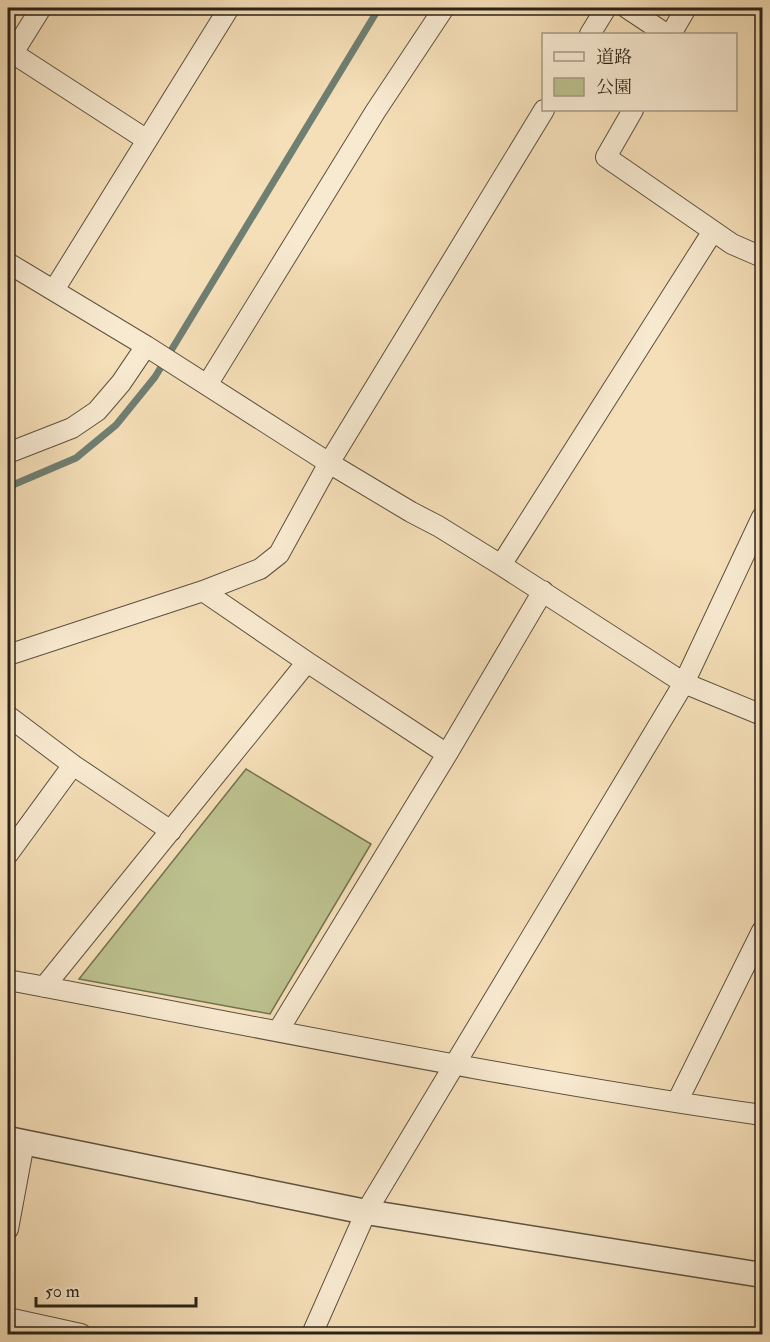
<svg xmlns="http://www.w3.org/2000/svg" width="770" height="1342" font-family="'IM FELL Double Pica','Noto Serif JP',serif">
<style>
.green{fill:#bcc18e;stroke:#747252;stroke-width:1.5}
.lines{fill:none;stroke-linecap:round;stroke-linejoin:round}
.stream{stroke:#6f7f72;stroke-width:7}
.minor-casing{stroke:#5e513f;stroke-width:22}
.tertiary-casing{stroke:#5e513f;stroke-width:27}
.minor{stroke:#f8ead1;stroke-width:20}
.tertiary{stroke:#f8ead1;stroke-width:24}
</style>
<rect width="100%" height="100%" fill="#f5dfb8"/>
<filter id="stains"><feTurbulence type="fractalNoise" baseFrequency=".00333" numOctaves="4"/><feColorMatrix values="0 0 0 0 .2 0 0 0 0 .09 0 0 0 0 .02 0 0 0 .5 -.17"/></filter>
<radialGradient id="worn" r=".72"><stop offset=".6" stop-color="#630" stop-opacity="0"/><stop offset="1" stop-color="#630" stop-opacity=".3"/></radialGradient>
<path class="green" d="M246,769L371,844L270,1014L79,979Z"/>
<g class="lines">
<path class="stream" d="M8,487L76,458L116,425L155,377L379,8"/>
<g class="minor-casing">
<path id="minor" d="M627,8L666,34
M590,34L606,8
M671,34L686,8
M8,50L147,140
M13,53L41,8
M633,110L606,157L732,244L762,257
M8,263L146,346L329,463L411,512L438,526L501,565L684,683L762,715
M54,290L229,8
M207,385L375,112L444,8
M8,453L72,428L97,411L121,383L146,346
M501,565L713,231
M203,591L307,662L447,754
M8,655L203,591L260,569L279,554L329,463L544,110
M8,716L73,765L171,831
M8,854L73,765
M8,980C259,1027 509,1079 762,1115
M44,987L307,662
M278,1031L447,754L543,591
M677,1102L762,931
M8,1229L24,1143
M8,1318L81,1334
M312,1334L366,1212L684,683L762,517"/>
</g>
<g class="tertiary-casing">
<path id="tertiary" d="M8,1139L366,1212L762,1275"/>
</g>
<use href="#minor" class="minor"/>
<use href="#tertiary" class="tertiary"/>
</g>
<rect width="770" height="1342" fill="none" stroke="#f5dfb8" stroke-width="30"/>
<rect x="9" y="9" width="752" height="1324" fill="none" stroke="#2b2217" stroke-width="3"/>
<rect x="15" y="15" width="740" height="1312" fill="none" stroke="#2b2217" stroke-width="1.5"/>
<rect x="542" y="33" width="195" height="78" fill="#f8ead1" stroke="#a69a87" stroke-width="1.5"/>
<rect x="554" y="52" width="30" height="9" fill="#f8ead1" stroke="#a69a87" stroke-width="1.5"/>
<text x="596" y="63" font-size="18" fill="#2b2217">道路</text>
<rect x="554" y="78" width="30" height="18" fill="#bcc18e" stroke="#a69a87" stroke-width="1.5"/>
<text x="596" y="93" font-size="18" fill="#2b2217">公園</text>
<path d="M36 1297v9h160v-9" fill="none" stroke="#2b2217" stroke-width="3"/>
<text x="45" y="1297" font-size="18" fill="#2b2217" stroke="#f8ead1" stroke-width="4.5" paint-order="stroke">50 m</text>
<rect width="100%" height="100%" filter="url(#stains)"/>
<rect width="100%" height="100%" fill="url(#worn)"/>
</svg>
